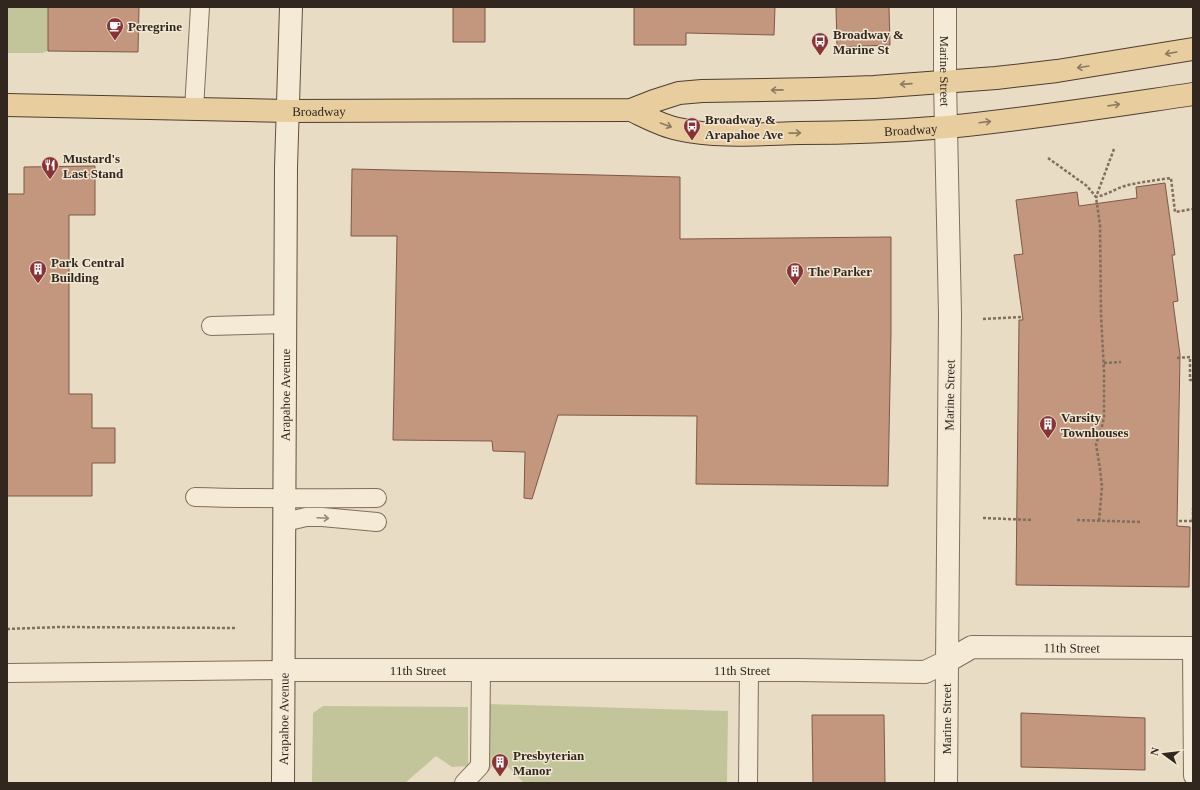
<svg xmlns="http://www.w3.org/2000/svg" width="1200" height="790" font-family="Georgia,serif">
<style>
.green{fill:#c2c599}
.building{fill:#c2977e;stroke:#7d5945}
.lines{fill:none;stroke-linecap:round;stroke-linejoin:round}
.lane-casing{stroke:#816e5c;stroke-width:20}
.street-casing{stroke:#816e5c;stroke-width:24}
.secondary-casing{stroke:#63503f;stroke-width:24}
.primary-casing{stroke:#4f3d30;stroke-width:24}
.path{stroke:#816e5c;stroke-width:2.5;stroke-dasharray:3 2;stroke-linecap:butt}
.lane{stroke:#f4ead6;stroke-width:18}
.street{stroke:#f4ead6;stroke-width:22}
.secondary{stroke:#f4ead6;stroke-width:22}
.primary{stroke:#e8ce9f;stroke-width:22}
.oneway{stroke:#8d7a5f}
.oneway2{stroke:#93887a}
.labels{text-anchor:middle;stroke-width:3;stroke-linejoin:round;paint-order:stroke}
.poi-label{font-size:13px;font-weight:bold;fill:#32271f;stroke:#f1e7d2;text-anchor:start}
.street-label{font-size:13px;fill:#32271f;stroke:#f1e7d2}
</style>
<rect width="100%" height="100%" fill="#e8dcc4"/>
<path class="green" d="M7,7H48V51L42,53H7Z
M488,704L728,711L727,783H524L500,759L488,771Z
M323,706L468,707V766L452,767L436,756L405,783H312L313,713Z"/>
<path class="building" d="M48,7H139L138,52L48,51Z
M453,7H485V42H453Z
M634,7H775L774,35L686,33V45H634Z
M836,7H889L890,45L837,47Z
M95,166V215H69V394H92V428H115V463H92V496H7V194H24V167Z
M352,169L680,177V239L891,237V334L888,486L696,484L697,416L558,415L532,499L524,498L525,452L493,451L492,441L393,440L397,236H351Z
M1165,183L1175,255H1172L1178,301L1173,302L1180,355L1177,526L1190,527L1189,587L1016,585L1019,320H1023L1014,255L1023,254L1016,200L1077,192L1079,206L1137,198L1136,187Z
M1021,713L1145,718V770L1021,767Z
M812,715H884L885,783H813Z"/>
<g class="lines">
<g class="lane-casing">
<path id="lane" d="M194,109L200,7
M211,326L286,324
M195,497C256,499 316,498 377,498
M285,522L306,517H322L377,522
M1192,648L1193,776
M7,673L284,670
M464,783L480,766L481,670
M748,783L749,670"/>
</g>
<g class="street-casing">
<g id="street">
<path id="s1" d="M945,7V81L950,314L946,783"/>
<path id="s2" d="M284,670H798L925,672L946,662L972,647L1193,648"/>
</g>
</g>
<g class="secondary-casing">
<g id="secondary">
<path id="s3" d="M283,783L286,167L291,7"/>
</g>
</g>
<g class="primary-casing">
<g id="primary">
<path id="s4" d="M7,105L288,111L631,110L654,101L679,93L702,91L817,89L874,87L996,78L1057,71L1193,49"/>
<path id="s5" d="M631,110C646,117 662,126 678,129C717,138 760,134 799,133C848,133 898,131 947,127C1029,119 1111,106 1193,94"/>
</g>
</g>
<path class="path" d="M1114,149L1096,197C1107,195 1116,188 1128,185C1142,182 1156,180 1171,178L1175,212L1193,209
M1048,158L1087,186L1096,197L1100,225L1101,315L1104,372V418L1101,430L1096,444L1100,469L1102,487L1099,521
M983,319L1021,317
M1177,358L1190,357V380H1193
M1104,363L1121,362
M983,518L1032,520
M1077,520L1141,522
M1179,521H1193V508
M7,629L60,627L237,628"/>
<use href="#lane" class="lane"/>
<use href="#street" class="street"/>
<use href="#secondary" class="secondary"/>
<use href="#primary" class="primary"/>
</g>
<defs><path id="oneway-shaft" d="M-6 0H5M1.5-3L5.5 0L1.5 3" fill="none" stroke-width="1.6" stroke-linecap="round" stroke-linejoin="round"/></defs>
<g class="oneway">
<use href="#oneway-shaft" transform="translate(1171 53) rotate(170)"/>
<use href="#oneway-shaft" transform="translate(1083 67) rotate(171)"/>
<use href="#oneway-shaft" transform="translate(906 84) rotate(176)"/>
<use href="#oneway-shaft" transform="translate(777 90) rotate(179)"/>
<use href="#oneway-shaft" transform="translate(1114 105) rotate(-8)"/>
<use href="#oneway-shaft" transform="translate(985 122) rotate(-7)"/>
<use href="#oneway-shaft" transform="translate(666 125) rotate(20)"/>
<use href="#oneway-shaft" transform="translate(795 133) rotate(-1)"/>
</g>
<use class="oneway2" href="#oneway-shaft" transform="translate(323 518) rotate(3)"/>
<defs>
<g id="cafe-pin" transform="scale(0.9)"><path d="M0 17L-7.5 6A9.5 9.5 0 1 1 7.5 6Z" fill="#893337" stroke="#f1e7d2"/><path d="M-5.5-4.5H6V0H3Q3 3.5 0 3.5H-2.5Q-5.5 3.5-5.5 0ZM3-3.2v2h1.7v-2ZM-6 4.5H4V6H-6Z" fill="#fff"/></g>
<g id="bus-pin" transform="scale(0.9)"><path d="M0 17L-7.5 6A9.5 9.5 0 1 1 7.5 6Z" fill="#893337" stroke="#f1e7d2"/><path d="M-5-6H5V4H4V6H2V4H-2V6H-4V4H-5ZM-3.5-4V0h7V-4ZM-3.5 1.2v1.5H-2V1.2ZM2 1.2v1.5H3.5V1.2Z" fill="#fff"/></g>
<g id="restaurant-pin" transform="scale(0.9)"><path d="M0 17L-7.5 6A9.5 9.5 0 1 1 7.5 6Z" fill="#893337" stroke="#f1e7d2"/><path d="M-5-6h1v4h1v-4h1v4h1v-4h1v5L-1.5 .5V6h-2V.5L-5-1ZM5-6V6H3V1.5H1.5Q1.5-4 5-6Z" fill="#fff"/></g>
<g id="building-pin" transform="scale(0.9)"><path d="M0 17L-7.5 6A9.5 9.5 0 1 1 7.5 6Z" fill="#893337" stroke="#f1e7d2"/><path d="M-4-6H4V6H1V3H-1V6H-4ZM-2.5-4.3h1.7v1.8h-1.7ZM.8-4.3h1.7v1.8H.8ZM-2.5-1h1.7V.8h-1.7ZM.8-1h1.7V.8H.8Z" fill="#fff"/></g>
</defs>
<g fill-rule="evenodd">
<use href="#cafe-pin" x="115" y="26"/>
<use href="#bus-pin" x="820" y="41"/>
<use href="#bus-pin" x="692" y="126"/>
<use href="#restaurant-pin" x="50" y="165"/>
<use href="#building-pin" x="38" y="269"/>
<use href="#building-pin" x="795" y="271"/>
<use href="#building-pin" x="1048" y="424"/>
<use href="#building-pin" x="500" y="762"/>
</g>
<g class="labels">
<g class="poi-label">
<text x="128" y="31">Peregrine</text>
<text x="833" y="39">Broadway &amp;<tspan x="833" dy="15">Marine St</tspan></text>
<text x="705" y="124">Broadway &amp;<tspan x="705" dy="15">Arapahoe Ave</tspan></text>
<text x="63" y="163">Mustard's<tspan x="63" dy="15">Last Stand</tspan></text>
<text x="51" y="267">Park Central<tspan x="51" dy="15">Building</tspan></text>
<text x="808" y="276">The Parker</text>
<text x="1061" y="422">Varsity<tspan x="1061" dy="15">Townhouses</tspan></text>
<text x="513" y="760">Presbyterian<tspan x="513" dy="15">Manor</tspan></text>
</g>
<g class="street-label">
<text dy="5" stroke="none"><textPath href="#s1" startOffset="64">Marine Street</textPath></text>
<text dy="5" stroke="none"><textPath href="#s4" startOffset="312">Broadway</textPath></text>
<text dy="5" stroke="none"><textPath href="#s5" startOffset="284">Broadway</textPath></text>
<text dy="5" stroke="none"><textPath href="#s3" startOffset="388">Arapahoe Avenue</textPath></text>
<text transform="translate(949 395) rotate(-89)" y="5">Marine Street</text>
<text dy="5" stroke="none"><textPath href="#s2" startOffset="794">11th Street</textPath></text>
<text dy="5" stroke="none"><textPath href="#s2" startOffset="134">11th Street</textPath></text>
<text dy="5" stroke="none"><textPath href="#s2" startOffset="458">11th Street</textPath></text>
<text dy="5" stroke="none"><textPath href="#s3" startOffset="64">Arapahoe Avenue</textPath></text>
<text transform="translate(946 719) rotate(-90)" y="5">Marine Street</text>
</g>
</g>
<rect width="1200" height="790" fill="none" stroke="#32271f" stroke-width="16"/>
<g transform="translate(1164 754) rotate(285)" stroke="#f1e7d2" stroke-width="3" paint-order="stroke">
<path d="M0-3L7 15L0 10L-7 15Z" fill="#32271f"/>
<text y="-6" font-size="11" font-weight="bold" text-anchor="middle" fill="#32271f">N</text>
</g>
</svg>
